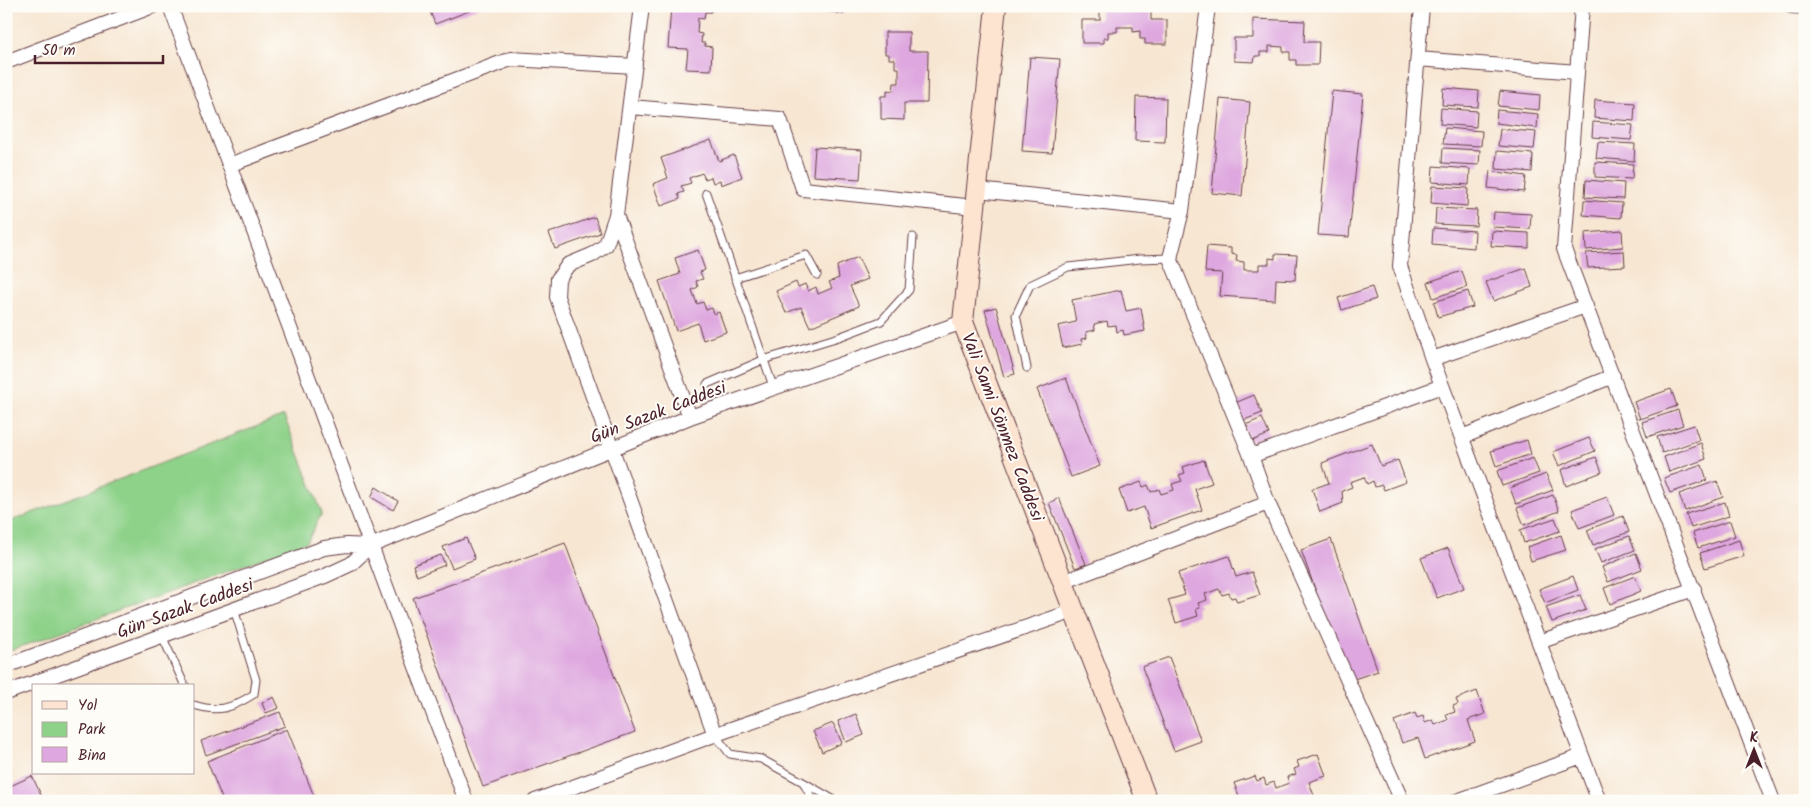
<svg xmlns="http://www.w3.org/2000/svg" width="1811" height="807" font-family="Kalam,sans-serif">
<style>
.green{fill:#8ed28a;stroke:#6c785a}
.building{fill:#dea7df}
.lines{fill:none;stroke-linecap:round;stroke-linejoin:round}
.service-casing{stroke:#643d44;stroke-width:9}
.minor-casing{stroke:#643d44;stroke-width:16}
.secondary-casing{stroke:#643d44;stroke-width:22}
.service{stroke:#fff;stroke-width:7}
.minor{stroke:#fff;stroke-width:14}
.secondary{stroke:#fde4d1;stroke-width:20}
.labels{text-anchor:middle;stroke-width:4;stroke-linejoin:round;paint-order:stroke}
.street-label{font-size:18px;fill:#4a1f2b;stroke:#fdfcf7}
</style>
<rect width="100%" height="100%" fill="#fdfcf7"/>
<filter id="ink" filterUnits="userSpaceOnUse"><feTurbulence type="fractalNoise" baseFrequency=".02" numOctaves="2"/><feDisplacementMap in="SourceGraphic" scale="10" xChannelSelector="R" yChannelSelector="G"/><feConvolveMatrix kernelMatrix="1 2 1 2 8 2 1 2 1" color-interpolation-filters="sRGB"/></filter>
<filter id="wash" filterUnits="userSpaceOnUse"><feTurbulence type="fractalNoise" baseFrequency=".0096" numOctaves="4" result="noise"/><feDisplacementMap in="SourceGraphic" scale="20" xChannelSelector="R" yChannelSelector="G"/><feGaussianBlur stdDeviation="1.12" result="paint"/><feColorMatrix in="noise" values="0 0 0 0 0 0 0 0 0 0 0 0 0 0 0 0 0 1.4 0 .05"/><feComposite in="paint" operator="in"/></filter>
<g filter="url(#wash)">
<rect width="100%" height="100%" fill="#f7e6d2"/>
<path class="green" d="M284,416L322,513L307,542L6,652V523Z"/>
<g id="blocks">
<path class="building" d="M428,6H482L435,24Z
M671,6H712L711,12H705L704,19L698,18L697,33L702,34L701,43H705V46L712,47L711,70L686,69L688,49L668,48Z
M788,6H845L844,14Z
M1100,6H1151V20H1167V44H1145V39H1140V31L1133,32V27H1117V32H1108V38H1104V43H1082V20H1100Z
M1253,19L1305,21L1304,42H1319L1318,65H1296V60H1290V52H1283V47L1269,46V52H1260V56H1255L1254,62L1234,61V38H1253Z
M885,32H909V51H928L927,103H904V120L881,119V96H887V90L893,91L894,83H899V68H895V59H889V54H885Z
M1030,57L1060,59L1052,153L1022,151Z
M1443,88L1479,91L1478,107L1442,105Z
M1332,91L1363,94L1349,237L1318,235Z
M1500,91L1540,95L1539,110L1498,106Z
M1136,97L1166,98L1165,142L1135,141Z
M1220,99L1250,102L1242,196L1212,193Z
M1595,100L1635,103L1634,121L1594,118Z
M1441,108L1477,111L1476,127L1440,124Z
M1497,110L1538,114L1537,128L1496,123Z
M1593,122L1633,125L1631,140L1592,137Z
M1445,128L1482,131L1481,146L1443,144Z
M1500,129L1536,132L1534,149L1498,146Z
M711,140L719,161L734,155L742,177L721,185L720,180L713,183L711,177L705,179L702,173L689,178L691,183L681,186L684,192L678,194L680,199L661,206L653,184L668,178L661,158Z
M1598,142L1635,144L1634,161L1596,158Z
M815,147L862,150L860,179L813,176Z
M1443,148L1480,150L1479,165L1442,163Z
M1497,151L1533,154L1532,172L1496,169Z
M1595,162L1633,164L1632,179L1595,177Z
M1433,166L1470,169L1469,185L1432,182Z
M1490,171L1526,176L1524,192L1488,188Z
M1586,180L1624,183L1623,199L1585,197Z
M1432,186L1468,188L1467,206L1431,203Z
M1584,200L1622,203L1621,218L1583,215Z
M1436,208L1477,210L1476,226L1435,224Z
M1494,212L1531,214L1530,229L1493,227Z
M595,217L600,233L555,249L549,233Z
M1433,228L1475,231L1474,248L1432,244Z
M1622,230L1623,247L1586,250L1585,233Z
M1492,231L1529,233V248L1491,246Z
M1207,246L1231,248V254L1237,255L1236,261L1244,262V270H1259V264H1269V258L1275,259V254L1297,255L1295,280L1276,279L1275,300L1220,296L1222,273L1205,272Z
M698,250L705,270L700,272L703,279L696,281L698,287L692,290L697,304L703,302L706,310L712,308L714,314L719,312L726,332L703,340L698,323L676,331L659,281L680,274L675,258Z
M1624,251L1625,266L1588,268L1586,253Z
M858,257L868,279L850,286L859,306L810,327L801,307L786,313L776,291L796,282L798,287L805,284L808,291L816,287L818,294L832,288L829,282L839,278L837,266Z
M1526,268L1532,287L1493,301L1486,282Z
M1462,271L1467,287L1433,298L1428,282Z
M1372,287L1376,299L1342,310L1338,298Z
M1121,290L1126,311L1141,308L1145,331L1124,335L1123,330L1117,332L1116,325L1108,326L1107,321L1094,324L1095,330L1086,332L1087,338L1081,339L1082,344L1063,348L1058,326L1076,322L1072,300Z
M1468,291L1473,307L1438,317L1434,302Z
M996,307L1015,374L1004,377L985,310Z
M1066,378L1100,466L1071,477L1037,389Z
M1671,389L1677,406L1640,419L1634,402Z
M1254,395L1262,413L1242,421L1235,403Z
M1678,410L1683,425L1647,437L1642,422Z
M1262,418L1269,434L1250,442L1243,426Z
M1694,425L1699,440L1662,453L1657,437Z
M1589,438L1595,451L1559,466L1553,452Z
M1527,440L1531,454L1496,466L1491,451Z
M1701,443L1706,459L1669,472L1664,457Z
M1372,444L1381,466L1398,460L1406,482L1384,490L1382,485L1375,487L1373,481L1367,484L1364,477L1350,482L1352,487L1342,491L1343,503L1320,512L1312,489L1329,483L1322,463Z
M1596,457L1602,472L1566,486L1561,470Z
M1533,458L1539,473L1502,486L1497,471Z
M1204,460L1212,483L1195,489L1202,510L1151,528L1144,507L1127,513L1119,490L1141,482L1143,487L1148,485L1151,492L1159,489L1161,494L1174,490L1172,484L1182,481L1179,475L1185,473L1183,467Z
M1702,465L1707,480L1670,493L1664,478Z
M1546,474L1553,490L1516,504L1510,488Z
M1717,481L1723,497L1685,511L1679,494Z
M376,487L398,501L393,510L371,497Z
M1553,495L1559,511L1524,525L1517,508Z
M1607,497L1614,515L1579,528L1572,510Z
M1059,498L1086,564L1075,568L1049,503Z
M1725,502L1729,516L1691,528L1686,514Z
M1623,516L1629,532L1593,545L1587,530Z
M1555,518L1560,531L1524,543L1520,530Z
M1730,521L1735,536L1698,548L1693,533Z
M1561,535L1566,550L1531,561L1527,547Z
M1629,536L1635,550L1601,563L1595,549Z
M466,538L475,559L452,568L443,547Z
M1331,539L1378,671L1348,681L1301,550Z
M1739,540L1744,556L1705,568L1700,553Z
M565,543L635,732L483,787L413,598Z
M1448,548L1464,588L1437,598L1421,558Z
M1636,553L1642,569L1608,582L1602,567Z
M441,555L445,565L417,576L413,565Z
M1229,556L1236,577L1252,572L1260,595L1237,602L1235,597L1231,598L1229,593L1222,595L1219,589L1205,594L1207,600L1198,603L1200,608L1196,609L1198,616L1176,623L1168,600L1185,595L1178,573Z
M1573,576L1578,590L1545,603L1539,589Z
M1635,576L1641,591L1610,604L1604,588Z
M1580,595L1586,610L1552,622L1546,607Z
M1169,657L1201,741L1174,751L1142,667Z
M1477,691L1485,714L1468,720L1475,741L1425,759L1418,738L1402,743L1394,721L1415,713L1417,718L1423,716L1425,723L1433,720L1435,725L1448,720L1446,715L1455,712L1453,706L1458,704L1456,699Z
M274,697L279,708L266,713L262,703Z
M280,712L285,726L206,755L201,741Z
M856,714L864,735L846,742L838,721Z
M833,723L842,743L822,752L813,731Z
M287,729L316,801H223L207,761Z
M1318,754L1326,776L1309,782L1316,801H1241L1234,783L1255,776L1257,781L1264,778L1266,785L1274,782L1276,788L1289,783L1287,777L1296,774L1294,769L1299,767L1297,761Z
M32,776L44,801H6V788Z"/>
</g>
</g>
<g filter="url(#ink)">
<use href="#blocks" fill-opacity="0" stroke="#643d44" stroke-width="1"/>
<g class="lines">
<g class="service-casing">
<path id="service" d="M706,193L774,389
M735,278L806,255L817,275
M1027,368L1016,315L1030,285L1068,267L1140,259L1170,258
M707,384L763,360L839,337L881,321L909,290L913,237
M162,636L185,686
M194,705C219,713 232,708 254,694L256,680L234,609
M715,735L730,754L761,759L803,782L813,801
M803,782L836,801"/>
</g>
<g class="minor-casing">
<path id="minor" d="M170,6L466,801
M642,6L616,215L690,417
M1208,6L1182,211L1170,258L1251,456L1268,503L1402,801
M1422,6L1400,266L1432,359L1599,801
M1582,6L1564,249L1773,801
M1791,6L1805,7
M1418,59L1577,72
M6,62L153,6
M630,107L780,119L803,189L975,207
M229,165L511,59L635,66
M977,190L1182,211
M616,215L606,245L592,255L568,265L558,279L557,297L715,735
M1432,359L1586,306
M1462,437L1613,376
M1251,456L1442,386
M1063,582L1268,503
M1539,642L1694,589
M6,666L324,548L347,545L370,546
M6,693L325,576L351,564L370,546L690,417L963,322
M535,801L725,731L1074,611
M1457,801L1582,756"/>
</g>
<g class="secondary-casing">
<path id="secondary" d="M996,6L963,322L1147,801"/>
</g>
<use href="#service" class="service"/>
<use href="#minor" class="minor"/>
<use href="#secondary" class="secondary"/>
</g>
</g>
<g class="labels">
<g class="street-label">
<text transform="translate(658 412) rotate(-21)" y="6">Gün Sazak Caddesi</text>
<text transform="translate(1003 427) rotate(69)" y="6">Vali Sami Sönmez Caddesi</text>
<text transform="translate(185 608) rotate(-20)" y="6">Gün Sazak Caddesi</text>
</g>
</g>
<rect width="1811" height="807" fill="none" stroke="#fdfcf7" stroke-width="25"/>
<rect x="32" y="684" width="162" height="90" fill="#fdfcf7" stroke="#b5a4a5"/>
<rect x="42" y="701" width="25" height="8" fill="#fde4d1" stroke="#b5a4a5"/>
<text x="78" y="710" font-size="15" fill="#4a1f2b">Yol</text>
<rect x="42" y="722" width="25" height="15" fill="#8ed28a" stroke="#b5a4a5"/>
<text x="78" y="734" font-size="15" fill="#4a1f2b">Park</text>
<rect x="42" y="747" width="25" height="15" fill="#dea7df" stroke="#b5a4a5"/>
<text x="78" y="760" font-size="15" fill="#4a1f2b">Bina</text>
<g transform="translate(1754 750)" stroke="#fdfcf7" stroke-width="4" paint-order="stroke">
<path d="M0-4L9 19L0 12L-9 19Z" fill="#4a1f2b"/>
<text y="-8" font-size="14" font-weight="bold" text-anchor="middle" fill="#4a1f2b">K</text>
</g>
<path d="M35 55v8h128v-8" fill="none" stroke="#4a1f2b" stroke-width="2.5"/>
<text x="42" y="55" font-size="15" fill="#4a1f2b" stroke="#fdfcf7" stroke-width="4" paint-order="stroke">50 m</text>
</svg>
